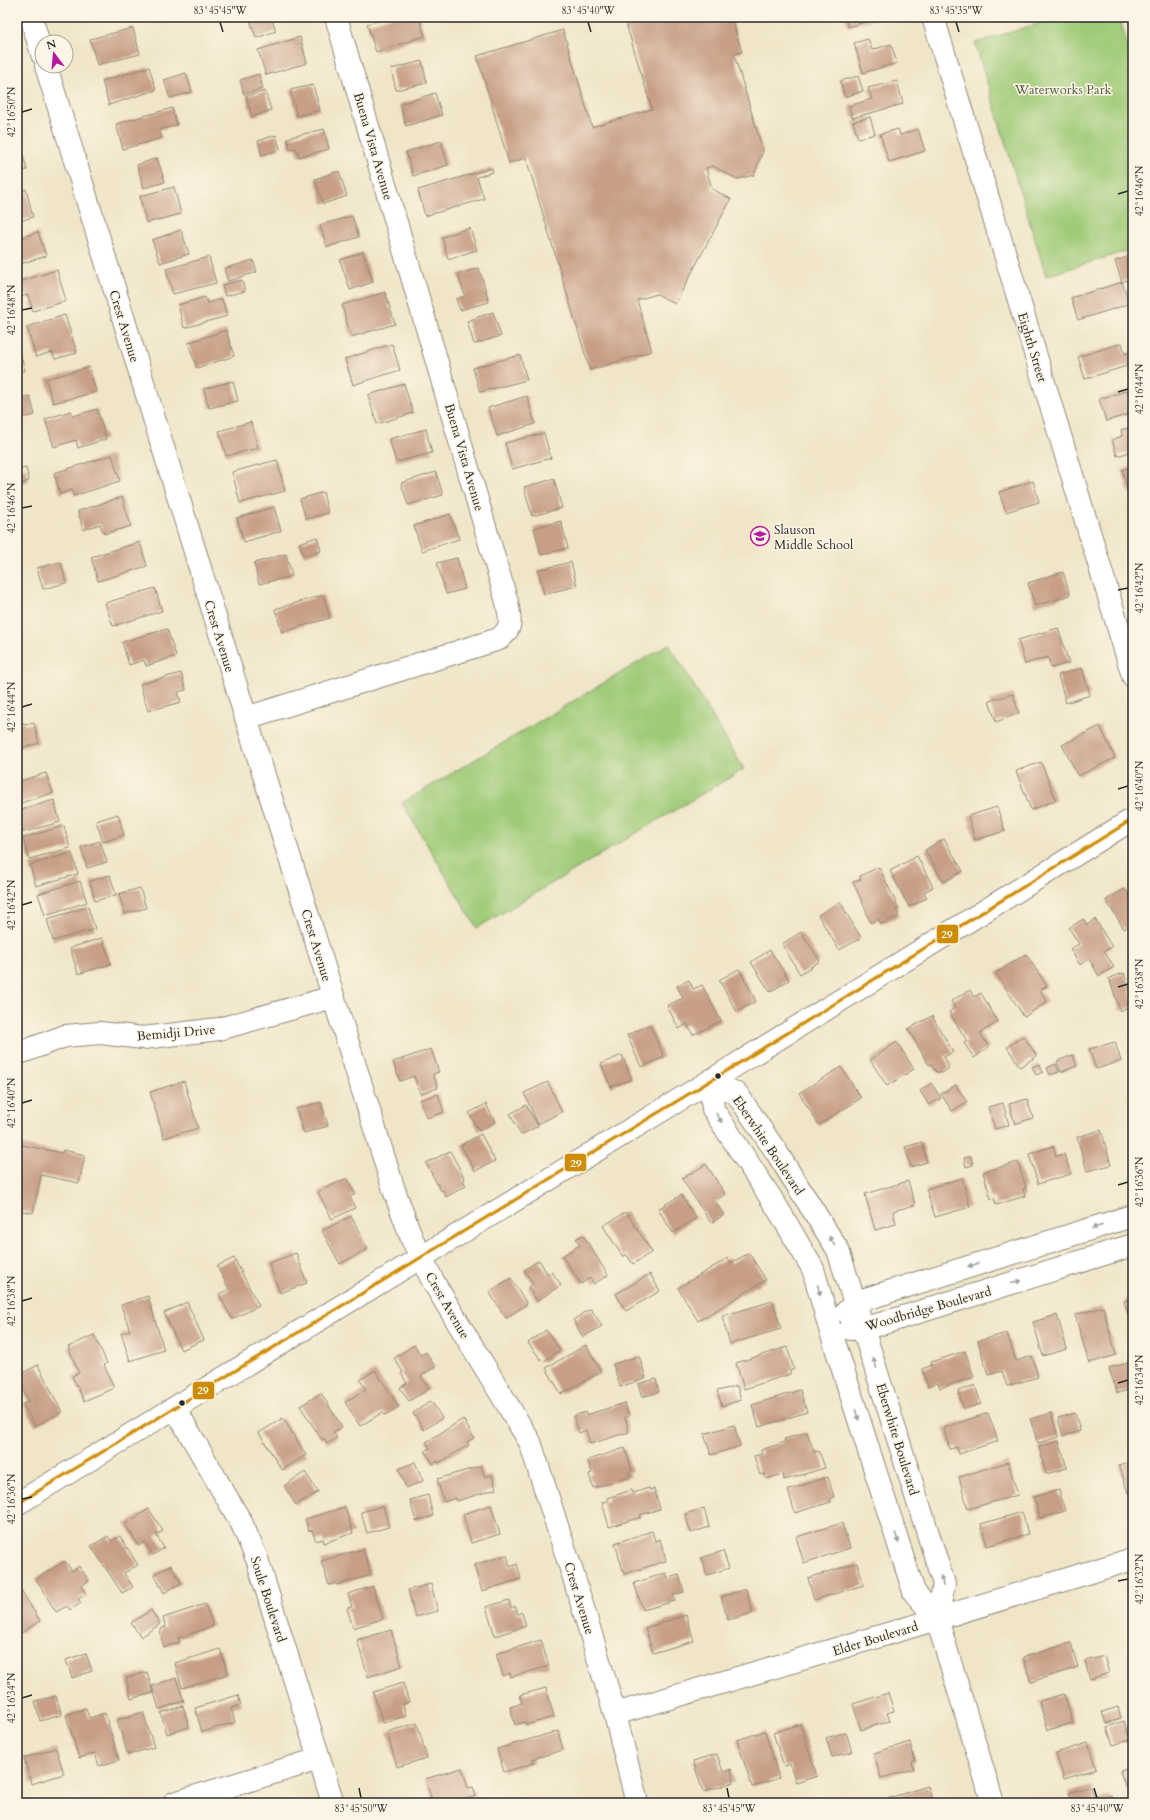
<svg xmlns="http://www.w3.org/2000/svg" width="1150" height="1820" font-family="Cardo,serif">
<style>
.green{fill:#9fca77;stroke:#657a51}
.building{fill:#c89f86}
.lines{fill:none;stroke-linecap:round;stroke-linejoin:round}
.minor-casing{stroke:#8e8879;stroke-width:24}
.secondary-casing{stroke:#8e8879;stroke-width:24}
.minor{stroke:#fff;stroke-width:22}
.secondary{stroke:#fff;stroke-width:22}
.bus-1-casing{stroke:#fcf5e5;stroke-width:6}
.bus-1{stroke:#ce8d09;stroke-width:3}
.oneway{fill:#a0a0a0}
.ticks{fill:none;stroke:#2b2b2b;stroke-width:1.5}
.bus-dot{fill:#2b2b2b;stroke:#fcf5e5;stroke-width:1.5}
.labels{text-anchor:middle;stroke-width:3;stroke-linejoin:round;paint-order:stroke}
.park-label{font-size:13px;fill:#4e5b42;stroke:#fcf5e5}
.street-label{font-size:13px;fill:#2b2b2b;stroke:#fcf5e5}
.poi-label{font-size:13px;fill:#2b2b2b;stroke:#fcf5e5;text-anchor:start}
.line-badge{stroke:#fcf5e5;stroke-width:1.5}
.badge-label{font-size:11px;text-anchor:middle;font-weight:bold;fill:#fff}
.neatline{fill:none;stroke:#2b2b2b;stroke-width:1.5}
.ticks-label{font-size:10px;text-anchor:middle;fill:#2b2b2b}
</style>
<rect width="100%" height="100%" fill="#fcf5e5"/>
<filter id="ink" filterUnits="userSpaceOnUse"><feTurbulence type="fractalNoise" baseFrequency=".025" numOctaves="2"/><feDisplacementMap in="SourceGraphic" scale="8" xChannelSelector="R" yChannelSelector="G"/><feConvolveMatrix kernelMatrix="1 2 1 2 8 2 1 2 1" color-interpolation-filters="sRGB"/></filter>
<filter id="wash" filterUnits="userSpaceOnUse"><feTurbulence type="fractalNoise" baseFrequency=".012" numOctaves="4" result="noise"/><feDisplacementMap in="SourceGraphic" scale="16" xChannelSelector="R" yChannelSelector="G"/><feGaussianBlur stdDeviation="0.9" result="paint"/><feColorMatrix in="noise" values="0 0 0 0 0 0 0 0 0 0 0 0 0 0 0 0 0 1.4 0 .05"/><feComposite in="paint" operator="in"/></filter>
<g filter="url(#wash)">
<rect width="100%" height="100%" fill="#f0e5c7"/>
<path class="green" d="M1059,17H1119L1133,63V249L1046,276L975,43Z
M669,644L744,769L477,928L402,803Z"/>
<g id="blocks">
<path class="building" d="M259,17H271L276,31L256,38L250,20Z
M391,17H419L425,36L376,52L367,24Z
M624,17H731L742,52L734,54L763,151L754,175L737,179L713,166L706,168L712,189L731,199L675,304L657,294L637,300L652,351L590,370L526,158L509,163L477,56L563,30L592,127L652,109Z
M845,17H882L848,27Z
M133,28L140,54L97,65L90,39Z
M300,37L307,63L266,75L258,50Z
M868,39L872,50L891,44L897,63L863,73L854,43Z
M422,61L427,83L396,90L391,69Z
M149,67L156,90L109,105L102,81Z
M186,73L192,92L170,98L164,80Z
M259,74L263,89L244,94L240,80Z
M858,76L863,91L845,97L840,81Z
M897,81L903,104L852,118L849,106L872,99L868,88Z
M313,85L320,110L297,116L290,90Z
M265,91L271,110L252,117L246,96Z
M435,93L442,115L406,126L400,104Z
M172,108L177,125L159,130L162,138L123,149L116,124Z
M870,117L875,134L858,139L853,122Z
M324,129L329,149L299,157L296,148L290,149L287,138Z
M898,129L900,135L918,129L925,151L889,162L880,134Z
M276,135L280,149L262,155L258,141Z
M441,141L448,165L413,176L406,152Z
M20,143L27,170L17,172V144Z
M157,158L165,182L144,188L137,165Z
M492,168L493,172L477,177L484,199L425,216L418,190Z
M339,171L347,196L323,204L315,179Z
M174,187L181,214L146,223L140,196Z
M26,189L33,217L17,222V192Z
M352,216L359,237L327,247L320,225Z
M470,228L477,250L448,259L442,237Z
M181,230L189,254L160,263L152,240Z
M38,232L46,256L17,265V239Z
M363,252L373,282L350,290L340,260Z
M1133,255V278L1122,282L1115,261Z
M209,257L216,283L173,294L166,269Z
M253,260L257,272L228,281L224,269Z
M479,268L489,302L460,310L456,299L465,296L458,274Z
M57,270L66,301L33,311L28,295L17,298V282Z
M242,280L245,291L225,296L222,285Z
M1122,282L1129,304L1078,320L1071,298Z
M385,292L395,324L351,337L342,305Z
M205,297L207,303L222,299L227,316L184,328L178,305Z
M493,312L501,336L474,344L467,321Z
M65,315L77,353L55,359L52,352L36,357L27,327Z
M226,330L234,356L197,368L188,343Z
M1122,343L1125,354L1133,351V364L1085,379L1078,357Z
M392,344L400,370L353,385L345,359Z
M19,349L25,371L17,372V350Z
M520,355L527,380L480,392L473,368Z
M89,367L96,392L53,403L46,379Z
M233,381L238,401L209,408L204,389Z
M404,384L413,413L377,424L368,395Z
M1129,390L1133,405V413L1106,421L1099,399Z
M30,396L35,415L17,419V399Z
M527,396L535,424L497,436L488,408Z
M97,409L106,439L78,448L76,440L54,447L45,419L71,411L73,416Z
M251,422L258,448L226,456L219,431Z
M1133,427V451L1117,456L1112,440L1122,436L1121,430Z
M426,429L432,453L396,462L389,439Z
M544,433L551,458L512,469L505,443Z
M112,455L120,481L74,496L72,490L60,494L54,473Z
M277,460L285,491L240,503L232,472Z
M1133,466V492L1129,494L1122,470Z
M26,468L29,481L17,485V470Z
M436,472L443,495L408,505L401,483Z
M554,479L562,508L532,516L524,487Z
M1033,481L1039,502L1006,512L999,492Z
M323,492L328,513L306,519L300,499Z
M122,497L131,526L104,534L100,524L83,530L78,511Z
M274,507L281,531L244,542L237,518Z
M450,514L459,539L422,551L414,526Z
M561,521L568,548L541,555L534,528Z
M317,537L321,551L304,556L299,543Z
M140,542L147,566L98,581L91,557Z
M286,554L292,576L259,584L254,563Z
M457,558L465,589L446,594L437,563Z
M61,562L66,583L43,589L37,568Z
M571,562L577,586L544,594L538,570Z
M1063,572L1070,595L1035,606L1028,583Z
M155,588L162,611L113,626L105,603Z
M323,595L330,618L282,632L275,609Z
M1058,628L1069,663L1051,668L1048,657L1025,664L1018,640Z
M167,629L176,656L146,666L144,660L129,665L122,642Z
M1082,668L1090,695L1066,703L1058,675Z
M181,673L186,690L178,692L181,702L148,711L140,684Z
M1013,694L1019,713L996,722L989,701Z
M23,722L24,725L34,723L39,743L17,749V723Z
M1100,726L1115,758L1078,776L1062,745Z
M1041,762L1056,800L1031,810L1016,771Z
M46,773L53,793L17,804V782Z
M54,800L60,822L20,833L17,822V811Z
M997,807L1005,831L975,840L968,816Z
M118,814L124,835L103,842L96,821Z
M64,826L70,848L29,859L23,838Z
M944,839L963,871L944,882L925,850Z
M100,841L107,862L87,868L81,847Z
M72,853L78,874L36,886L30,865Z
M917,856L933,887L924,892L927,898L909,907L890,871Z
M879,867L899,909L896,910L899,916L881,924L878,919L871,923L866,913L867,912L853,882L861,879L860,876Z
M110,875L116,895L95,901L90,881Z
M80,881L87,902L45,915L38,894Z
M140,888L146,908L125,914L119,894Z
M1125,889L1133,901V923L1124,929L1106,900Z
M840,902L861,938L839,950L818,915Z
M88,907L95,929L53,941L47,919Z
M1083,919L1087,925L1095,919L1112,947L1104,951L1114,967L1099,976L1089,959L1080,965L1070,949L1079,944L1069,928Z
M801,932L820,961L800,974L782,944Z
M102,938L111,964L78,974L70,948Z
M770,950L789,980L770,992L751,962Z
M1026,954L1047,986L1040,990L1047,1002L1024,1017L996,973Z
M739,969L756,1001L737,1012L719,980Z
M1124,973L1133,1001V1007L1120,1011L1109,978Z
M689,980L693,989L702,985L721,1021L693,1035L687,1024L679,1029L667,1006L683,998L677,986Z
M970,990L974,997L981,993L998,1022L980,1033L989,1047L974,1058L964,1043L967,1041L949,1012L955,1008L951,1001Z
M932,1016L953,1052L944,1057L948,1064V1069L942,1073L936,1072L931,1064L929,1065L908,1029Z
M650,1025L664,1057L641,1067L627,1035Z
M1023,1036L1037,1056L1020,1067L1007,1047Z
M897,1042L914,1069L887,1086L870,1060Z
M1115,1042L1121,1061L1096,1069L1089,1049Z
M431,1049L439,1072L433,1074L438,1088L420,1094L414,1076L400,1081L393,1062Z
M622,1055L632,1079L611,1087L601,1064Z
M1073,1055L1077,1066L1061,1072L1057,1061Z
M1039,1064L1043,1072L1036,1075L1032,1067Z
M1056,1064L1059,1072L1050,1075L1047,1068Z
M841,1067L861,1098L819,1125L799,1093Z
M184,1081L198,1128L164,1138L150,1092Z
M548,1082L562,1112L538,1124L524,1093Z
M931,1083L941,1098L929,1105L920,1091Z
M956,1085L967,1102L952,1111L941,1094Z
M438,1094L444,1112L427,1118L420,1100Z
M1027,1099L1033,1118L1015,1124L1009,1104Z
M321,1102L328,1126L304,1133L296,1109Z
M1003,1103L1009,1125L995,1129L988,1107Z
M486,1104L495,1122L479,1131L469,1113Z
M526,1105L538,1126L521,1135L510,1114Z
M1101,1130L1111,1165L1087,1171L1077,1137Z
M481,1134L495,1161L475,1171L461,1145Z
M922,1142L927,1162L911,1167L905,1147Z
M17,1144L62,1153L63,1150L85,1155L79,1183L41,1175L33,1213L17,1210Z
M1053,1146L1056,1156L1064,1154L1071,1174L1038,1184L1029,1154Z
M450,1151L465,1179L463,1180L466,1186L446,1197L443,1190L441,1191L426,1163Z
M971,1156L973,1165L966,1167L964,1158Z
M1018,1162L1026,1188L1023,1189L1025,1196L996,1205L994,1198L991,1199L983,1172Z
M706,1164L725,1194L715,1201L724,1215L711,1223L682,1179Z
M347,1178L355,1194L350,1197L355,1208L332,1219L318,1192Z
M962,1178L970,1207L935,1217L926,1189Z
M908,1181L915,1205L893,1211L896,1224L875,1230L865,1194Z
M681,1195L696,1218L673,1233L658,1209Z
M626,1212L652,1252L633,1264L626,1254L623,1257L603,1226Z
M351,1216L368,1249L340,1264L322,1231Z
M583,1235L608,1275L594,1284L590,1278L581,1284L562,1256L580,1245L576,1239Z
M296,1253L307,1283L280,1293L269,1263Z
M749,1253L766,1280L698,1321L678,1288L728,1258L731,1263Z
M234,1258L259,1306L232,1319L219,1294L229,1289L217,1266Z
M539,1260L548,1275L552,1272L561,1285L537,1301L528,1287L533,1284L524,1270Z
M650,1274L660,1291L626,1311L616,1294Z
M511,1278L527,1304L506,1318L489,1292Z
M148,1296L164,1350L130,1361L121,1333L130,1331L121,1305Z
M1133,1299V1330L1124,1301Z
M773,1301L781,1329L730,1344L722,1316Z
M187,1302L204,1340L181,1350L164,1313Z
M1103,1307L1116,1355L1089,1363L1075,1315Z
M591,1309L602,1326L583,1337L573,1320L581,1315V1314Z
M1057,1315L1067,1349L1043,1356L1033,1322Z
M546,1330L560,1350L543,1362L528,1343Z
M1007,1333L1016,1361L1032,1356L1038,1377L1007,1386L1002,1371L988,1375L978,1341Z
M94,1335L107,1363L104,1365L114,1388L84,1401L72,1376L79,1373L68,1347Z
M414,1345L421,1355L426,1352L435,1367L421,1376L429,1389L409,1401L400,1388L407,1383L401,1373L403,1372L394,1358Z
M586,1345L601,1372L561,1394L546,1368Z
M787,1347L794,1369L790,1371V1374L744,1389L736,1363Z
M965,1351L974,1377L940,1388L938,1383L928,1387L922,1369L932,1365L931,1362Z
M639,1356L646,1378L620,1387L613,1364Z
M1131,1362L1133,1369V1389L1117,1393L1109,1368Z
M38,1365L62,1412L35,1426L23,1404L29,1401L17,1379V1376Z
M375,1370L399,1407L385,1415L383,1412L360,1426L345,1402L366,1389L360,1380Z
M656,1379L659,1392L642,1397L638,1384Z
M975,1385L981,1404L964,1409L958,1391Z
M737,1386L741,1400L722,1406L717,1391Z
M800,1390L807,1412L759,1427L752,1405Z
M321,1393L342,1427L333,1432L337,1438L327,1444L324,1438L322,1440L300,1406Z
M431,1401L442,1418L424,1430L413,1413Z
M625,1403L629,1416L625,1417L629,1432L590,1444L586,1430L579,1433L574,1416L585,1412L586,1415Z
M988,1413L998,1441L959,1454L957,1447L950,1449L943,1428Z
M1051,1413L1058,1437L1038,1443L1030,1419Z
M1075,1413L1080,1431L1063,1436L1058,1418Z
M283,1418L306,1455L282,1470L259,1433Z
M463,1419L474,1438L467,1442L469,1445L439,1463L438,1461L433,1464L425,1451L430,1448L426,1442Z
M734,1425L740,1446L711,1455L704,1434Z
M807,1432L814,1452L819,1451L825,1468L784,1480L783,1474L766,1479L765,1474L760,1475L754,1456L762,1454L761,1450L785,1442L784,1439Z
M1059,1441L1067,1468L1046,1474L1039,1447Z
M625,1448L632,1471L628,1472L630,1477L593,1488L589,1474L592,1473L588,1460Z
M1133,1461V1491L1128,1493L1119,1465Z
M415,1462L423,1481L406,1488L399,1469Z
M1008,1462L1018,1495L968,1509L959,1477Z
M481,1466L485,1477L492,1475L496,1489L457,1501L456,1498L444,1502L437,1479Z
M305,1472L318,1492L296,1505L284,1486Z
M828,1477L834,1497L830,1499L831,1502L795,1513L788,1490Z
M649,1488L650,1490L654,1489L660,1509L640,1515L641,1517L609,1527L602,1502L608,1501L607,1498L632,1490L633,1493Z
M1059,1490L1065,1511L1040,1518L1034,1497Z
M428,1495L433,1516L416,1521L410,1500Z
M491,1505L500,1534L471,1543L463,1514Z
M383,1506L389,1527L367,1533L361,1512Z
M345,1507L353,1533L324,1543L323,1539L316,1541L312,1530L309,1531L305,1519Z
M704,1508L709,1527L691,1533L685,1514Z
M149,1509L163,1531L156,1535L164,1548L153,1555L145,1542L139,1546L125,1524Z
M1022,1512L1028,1534L987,1546L981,1524Z
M842,1523L850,1548L804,1563L796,1537Z
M652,1531L655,1541L660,1539L666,1561L624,1574L615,1543Z
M108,1536L111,1541L120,1536L138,1565L124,1573L133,1587L122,1593L91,1546Z
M363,1549L371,1575L337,1585L336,1583L329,1585L321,1561Z
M723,1551L729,1568L707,1575L701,1558Z
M507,1555L510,1567L517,1564L521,1579L482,1591L474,1565Z
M65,1561L72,1571L79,1566L89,1581L81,1586L86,1594L78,1599L81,1603L70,1610L67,1606L56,1612L36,1579Z
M857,1563L864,1585L814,1600L808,1578Z
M171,1565L181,1583L164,1593L154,1574Z
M666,1573L668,1578L679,1575L684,1592L673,1595L675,1601L643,1610L634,1583Z
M431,1584L438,1611L415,1617L408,1590Z
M373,1586L383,1619L353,1628L347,1608L352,1607L348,1594Z
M746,1589L753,1613L728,1620L721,1597Z
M21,1590L40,1621L21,1633L19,1629L17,1630V1593Z
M509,1600L511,1608L515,1606L518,1614L522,1612L526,1626L495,1636L486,1607Z
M205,1604L213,1626L178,1638L180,1642L164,1647L160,1633L162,1628L166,1627L163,1618Z
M151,1610L160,1624L141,1637L131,1623Z
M686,1615L694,1641L653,1653L645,1628Z
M391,1630L402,1666L368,1677L357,1640Z
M541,1640L549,1666L511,1677L510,1673L503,1676L496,1654Z
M1071,1643L1078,1667L1031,1682L1023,1657Z
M220,1649L228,1674L182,1688L175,1663Z
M86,1653L92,1671L72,1678L66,1660Z
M1104,1656L1109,1673L1090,1679L1085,1661Z
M147,1672L153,1693L131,1699L126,1678Z
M176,1678L184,1701L159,1709L152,1686Z
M403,1683L409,1702L403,1704L406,1716L383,1723L373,1692Z
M546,1688L554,1717L526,1725L525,1722L515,1725L510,1707L522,1703L520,1695Z
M888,1693L894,1711L887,1713L890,1721L861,1730L853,1704Z
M1064,1694L1073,1723L1048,1730L1039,1701Z
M238,1695L241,1705L231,1708L235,1722L202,1732L195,1708Z
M56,1696L62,1715L40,1721L35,1701Z
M183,1706L189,1727L167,1734L161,1713Z
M1118,1707L1121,1718L1106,1723L1102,1712Z
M86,1708L89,1718L105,1713L119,1760L99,1766L95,1753L79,1758L66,1715Z
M143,1712L154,1747L128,1755L117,1720Z
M1124,1721L1130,1740L1113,1745L1107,1727Z
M417,1723L427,1758L397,1767L387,1732Z
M800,1724L817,1776L796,1783L790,1764L784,1766L773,1733Z
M558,1731L563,1750L532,1759L534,1763L504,1772L497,1749Z
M765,1731L779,1778L752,1787L737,1740Z
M846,1732L852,1752L832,1757L826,1738Z
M910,1742L915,1761L912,1762L914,1769L881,1778L874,1753Z
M1088,1743L1096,1769L1064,1779L1056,1753Z
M56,1748L64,1774L31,1784L24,1758Z
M717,1754L723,1772L731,1769L734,1782L703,1792L693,1761Z
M1133,1767V1786L1126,1788L1120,1771Z
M462,1768L468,1788L473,1787L476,1796L453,1803H430L429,1798L431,1797L425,1779Z
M928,1786L933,1803H890L889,1798Z
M1091,1786L1095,1800L1111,1795L1113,1803H1072L1069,1793Z"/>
</g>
</g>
<g filter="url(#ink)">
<use href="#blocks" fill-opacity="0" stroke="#8e8879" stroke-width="1"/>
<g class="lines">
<g class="minor-casing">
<path id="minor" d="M31,17L42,54
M933,17L1133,676
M46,66L246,718L394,1190L412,1239L434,1283L530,1442L574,1578L615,1714L637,1803
M246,718L499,639C514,626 510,620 507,602L336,17
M17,1054L65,1036L100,1033L143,1038L219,1029L333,997
M710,1081L713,1109L778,1209L813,1269L830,1329L914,1592L937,1619L993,1803
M710,1081L737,1094L777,1153L838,1250L944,1584L937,1619
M846,1312L856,1302L1132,1216L1133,1218
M850,1329L864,1328L884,1323L1133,1245
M175,1408L242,1524L257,1559L333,1803
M615,1714L894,1632L1133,1559
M174,1803L319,1759"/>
</g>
<g class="secondary-casing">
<path id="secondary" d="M17,1504L710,1081L1133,819"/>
</g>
<use href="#minor" class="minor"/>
<use href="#secondary" class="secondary"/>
<g class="bus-1-casing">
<path id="bus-1" d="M17,1504L710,1081L1133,819"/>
</g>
<use href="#bus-1" class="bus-1"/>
</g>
<defs><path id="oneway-solid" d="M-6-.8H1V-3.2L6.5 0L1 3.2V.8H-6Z"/></defs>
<g class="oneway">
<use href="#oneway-solid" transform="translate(719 1118) rotate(58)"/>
<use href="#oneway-solid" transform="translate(1097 1227) rotate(163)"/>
<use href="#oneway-solid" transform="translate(832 1241) rotate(-122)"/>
<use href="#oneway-solid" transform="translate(973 1265) rotate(163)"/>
<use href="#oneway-solid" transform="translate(1016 1282) rotate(-18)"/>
<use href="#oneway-solid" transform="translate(819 1290) rotate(74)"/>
<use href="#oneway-solid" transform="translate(875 1363) rotate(-107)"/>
<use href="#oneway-solid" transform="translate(857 1415) rotate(72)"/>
<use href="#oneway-solid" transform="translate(897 1538) rotate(72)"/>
<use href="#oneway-solid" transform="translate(942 1581) rotate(-102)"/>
</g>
</g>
<path class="ticks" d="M220,22L223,32M588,22L591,32M956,22L959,32M22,112L32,109M1118,194L1128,191M22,310L32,308M1118,392L1128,389M22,508L32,506M1118,590L1128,588M22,707L32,704M1118,789L1128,786M22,905L32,902M1118,987L1128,984M22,1103L32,1100M1118,1185L1128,1182M22,1301L32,1298M1118,1383L1128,1380M22,1499L32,1497M1118,1581L1128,1579M22,1698L32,1695M359,1788L361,1798M727,1788L729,1798M1094,1788L1097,1798"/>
<defs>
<g id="school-ring" transform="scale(1)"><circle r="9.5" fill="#fcf5e5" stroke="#b5179e" stroke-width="1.5"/><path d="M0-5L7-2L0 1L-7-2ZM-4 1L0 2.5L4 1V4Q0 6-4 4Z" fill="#b5179e"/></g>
</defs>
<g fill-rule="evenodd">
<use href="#school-ring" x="760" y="536"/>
</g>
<g class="bus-dot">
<circle cx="718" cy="1076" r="3.5"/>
<circle cx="182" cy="1403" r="3.5"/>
</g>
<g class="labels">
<g class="park-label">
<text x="1063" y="94">Waterworks Park</text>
</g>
<g class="street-label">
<text transform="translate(374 146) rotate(74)" y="5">Buena Vista Avenue</text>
<text transform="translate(125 326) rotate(73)" y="5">Crest Avenue</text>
<text transform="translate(1033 347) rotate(73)" y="5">Eighth Street</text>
<text transform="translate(465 457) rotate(74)" y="5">Buena Vista Avenue</text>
<text transform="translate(220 636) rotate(73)" y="5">Crest Avenue</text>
<text transform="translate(317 945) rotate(73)" y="5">Crest Avenue</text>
<text transform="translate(176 1032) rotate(-5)" y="5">Bemidji Drive</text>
<text transform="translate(769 1145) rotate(56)" y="5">Eberwhite Boulevard</text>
<text transform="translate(448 1305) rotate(60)" y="5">Crest Avenue</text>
<text transform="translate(928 1308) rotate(-16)" y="5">Woodbridge Boulevard</text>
<text transform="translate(898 1439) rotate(73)" y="5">Eberwhite Boulevard</text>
<text transform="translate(580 1598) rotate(73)" y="5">Crest Avenue</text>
<text transform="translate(269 1599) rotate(72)" y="5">Soule Boulevard</text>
<text transform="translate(875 1638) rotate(-17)" y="5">Elder Boulevard</text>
</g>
<g class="poi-label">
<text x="774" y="534">Slauson<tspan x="774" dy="15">Middle School</tspan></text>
</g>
</g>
<g class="line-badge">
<rect x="936" y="924" width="23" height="20" rx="4" fill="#ce8d09"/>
<rect x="564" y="1153" width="23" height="19" rx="4" fill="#ce8d09"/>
<rect x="192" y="1381" width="23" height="19" rx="4" fill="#ce8d09"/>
</g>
<g class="badge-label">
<text x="947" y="938">29</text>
<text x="576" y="1167">29</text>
<text x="203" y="1394">29</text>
</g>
<rect width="1150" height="1820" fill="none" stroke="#fcf5e5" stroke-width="44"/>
<g transform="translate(54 54) rotate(344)"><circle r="19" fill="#fcf5e5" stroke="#a8a49b"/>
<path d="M0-3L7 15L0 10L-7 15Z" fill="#b5179e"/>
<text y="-6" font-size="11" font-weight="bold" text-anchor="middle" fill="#2b2b2b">N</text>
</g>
<rect x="22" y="22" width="1106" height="1776" class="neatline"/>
<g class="ticks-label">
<text x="220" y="14">83°45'45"W</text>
<text x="588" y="14">83°45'40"W</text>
<text x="956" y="14">83°45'35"W</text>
<text transform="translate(11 112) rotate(-90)" y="4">42°16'50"N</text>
<text transform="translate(1139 191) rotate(-90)" y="4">42°16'46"N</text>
<text transform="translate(11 310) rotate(-90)" y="4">42°16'48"N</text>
<text transform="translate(1139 389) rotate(-90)" y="4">42°16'44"N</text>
<text transform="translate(11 508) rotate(-90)" y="4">42°16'46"N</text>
<text transform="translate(1139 588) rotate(-90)" y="4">42°16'42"N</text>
<text transform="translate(11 707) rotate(-90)" y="4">42°16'44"N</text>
<text transform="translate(1139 786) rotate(-90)" y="4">42°16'40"N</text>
<text transform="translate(11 905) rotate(-90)" y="4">42°16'42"N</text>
<text transform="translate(1139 984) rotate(-90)" y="4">42°16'38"N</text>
<text transform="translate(11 1103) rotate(-90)" y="4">42°16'40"N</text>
<text transform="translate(1139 1182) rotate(-90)" y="4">42°16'36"N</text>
<text transform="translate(11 1301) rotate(-90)" y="4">42°16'38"N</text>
<text transform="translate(1139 1380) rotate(-90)" y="4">42°16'34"N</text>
<text transform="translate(11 1499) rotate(-90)" y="4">42°16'36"N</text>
<text transform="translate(1139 1579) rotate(-90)" y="4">42°16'32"N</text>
<text transform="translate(11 1698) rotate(-90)" y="4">42°16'34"N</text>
<text x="361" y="1812">83°45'50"W</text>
<text x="729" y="1812">83°45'45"W</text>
<text x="1097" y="1812">83°45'40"W</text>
</g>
</svg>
